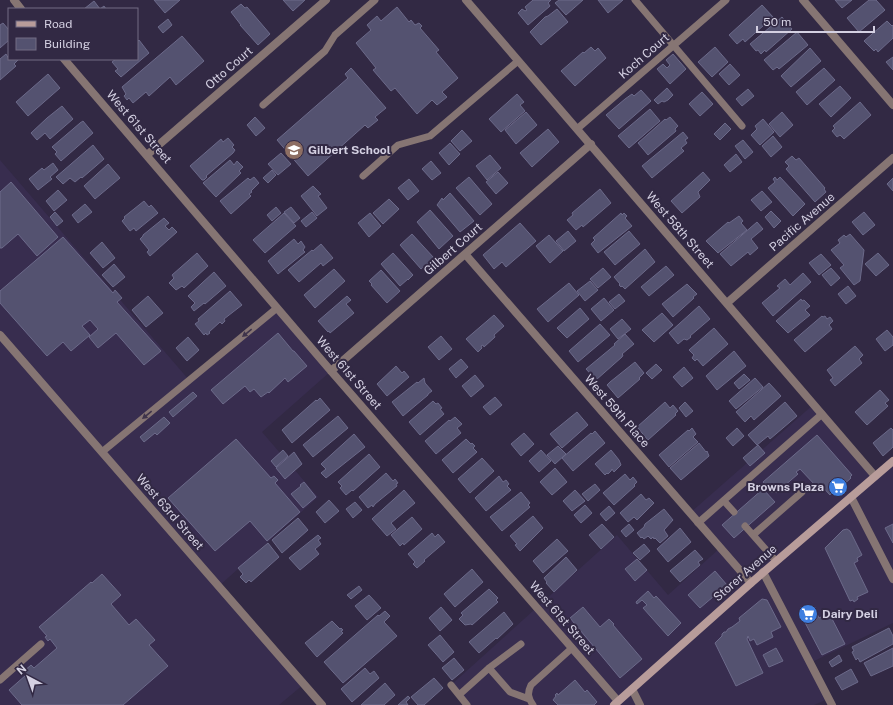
<svg xmlns="http://www.w3.org/2000/svg" width="893" height="705" font-family="'Public Sans',sans-serif">
<style>
.built{fill:#382d4f}
.building{fill:#545270;stroke:#6c6a8a}
.lines{fill:none;stroke-linecap:round;stroke-linejoin:round}
.lane{stroke:#867573;stroke-width:7}
.street{stroke:#867573;stroke-width:8}
.secondary{stroke:#b89c9a;stroke-width:8}
.oneway{fill:#3f344b}
.labels{text-anchor:middle;stroke-width:4;stroke-linejoin:round;paint-order:stroke}
.street-label{font-size:12px;fill:#d4d0e2;stroke:#322944}
.poi-label{font-size:12px;font-weight:bold;fill:#d4d0e2;stroke:#322944;text-anchor:start}
</style>
<rect width="100%" height="100%" fill="#322944"/>
<path class="built" d="M0,160L189,380L277,308L331,371L262,432L318,497L219,586L304,684L279,705H0Z
M814,404L875,476L893,461V623L810,663L828,699L814,705H468L451,685L617,535L668,595L720,548L690,513Z"/>
<path class="building" d="M154,0H180L165,13Z
M283,0H305L293,11Z
M533,0H551L548,3L550,6L528,25L518,13L522,9L525,11L527,10L525,7Z
M559,0H583L566,15L555,3Z
M598,0H623L608,13Z
M835,0H852L842,8Z
M869,0H876L885,10L859,32L847,18Z
M94,1L100,9L104,6L106,9H84Z
M241,4L245,8L247,7L253,14L270,34L258,45L240,25H241L231,12Z
M762,5L773,17L745,42L743,39L737,44L729,35Z
M397,7L409,22L411,20L415,25L419,23L422,26L420,28L439,50L436,52L458,78L442,92L447,97L437,105L432,100L417,114L395,88L391,91L373,70L376,68L356,43L371,30L367,25L377,16L381,21Z
M557,9L568,22L541,45L530,32L545,17L548,16Z
M782,17L792,29L766,52L765,50L761,54L758,50L756,51L750,44Z
M168,19L172,25L163,33L158,27Z
M887,21L892,26L893,25V38L878,52L876,49L874,51L864,41Z
M3,23L9,30V40L0,48V25Z
M797,32L808,45L779,69L777,67L773,70L764,60Z
M182,36L204,61L176,85L170,77L149,96L146,92L133,103L129,98L127,100L124,96L126,94L122,87Z
M139,40L149,53L121,77L115,71L118,69L112,62L116,59H137V42Z
M591,47L595,51L598,48L606,58L575,86L561,71L583,52L584,53Z
M715,47L728,62L712,77L698,62Z
M810,48L821,61L791,87L781,76Z
M6,54L9,59H17L18,60L14,64L16,66L0,80V59Z
M673,54L686,69L670,84L657,69L663,64L667,68L670,65L666,60Z
M893,57V70L886,62Z
M730,64L740,75L729,85L719,74Z
M351,68L386,108L375,117L378,120L368,128L365,125L308,176L277,140L348,78L345,74Z
M824,68L835,80L807,105L796,92Z
M48,74L60,88L28,116L16,102Z
M840,86L851,98L831,117L819,104Z
M667,88L673,95L668,100L664,102L662,101L658,104L654,100Z
M748,89L754,96L742,106L736,99Z
M641,90L651,101L619,129L606,115L625,99L632,94L634,96Z
M702,92L713,104L700,116L689,104Z
M517,94L524,102L520,105L525,111L501,132L489,119Z
M860,102L871,115L844,139L840,135L837,137L832,131L835,128L833,126Z
M62,106L73,119L50,139L45,133L37,140L31,133L47,118Z
M650,109L660,121L629,148L618,136Z
M526,112L537,125L516,144L505,130Z
M782,112L793,125L780,137L769,124Z
M255,117L265,128L256,136L247,125Z
M670,117L678,126L675,129L676,131L648,155L638,143L665,119L666,120Z
M763,119L774,132L760,145L751,135L757,129L755,126Z
M83,121L93,133L61,161L55,154L57,152L52,147L80,123Z
M725,123L731,129L720,140L714,134Z
M548,129L559,142L532,167L520,153Z
M462,130L472,141L460,151L451,141Z
M683,132L688,138L685,140L687,143L681,148L684,151L652,178L642,166Z
M773,136L782,147L771,157L762,146Z
M228,138L234,145L232,147L235,150L233,153L206,176L207,177L204,180H202L190,166L221,139L223,142Z
M743,140L753,152L745,159L735,146Z
M450,143L460,154L449,165L439,153Z
M93,145L104,159L82,178L81,177L75,182L70,178L63,184L56,177Z
M281,153L291,164L278,175L268,164Z
M736,154L742,162L730,172L724,165Z
M490,155L501,168L487,180L476,166Z
M792,156L796,160L799,158L825,188L824,189L826,192L815,202L786,169L789,166L785,162Z
M230,160L234,165L237,161L243,167L239,171L241,173L216,197L203,183Z
M431,161L441,173L432,180L422,169Z
M53,163L58,170L50,177L52,179L38,190L29,179L42,168L44,170Z
M108,164L120,178L95,199L84,186Z
M272,170L276,175L268,183L263,178Z
M498,172L508,183L496,194L486,182Z
M703,172L710,180L698,192L700,197L682,213L671,201Z
M254,177L259,183L251,191L252,192L249,194L251,196L231,214L220,201L248,178L250,180Z
M469,177L492,204L480,215L456,188Z
M775,177L777,180L780,177L805,204L793,216L768,188L775,182L773,179Z
M893,178V191L887,184Z
M409,179L419,191L408,200L398,188Z
M11,182L58,237L37,256L18,234L2,248H0V192Z
M313,186L321,194L318,196L327,208L317,216L301,196Z
M600,189L611,203L583,227L582,225L576,230L567,220L573,215L572,213Z
M58,190L67,200L54,211L46,201Z
M762,191L772,202L761,211L751,200Z
M450,193L474,221L460,232L437,205L442,198L443,200Z
M389,199L399,209L383,224L373,213Z
M144,201L149,207L151,205L158,213L136,231L134,228L130,231L122,221L125,218L124,217Z
M85,204L92,212L78,223L72,215Z
M276,207L281,213L272,221L267,215Z
M291,207L300,218L294,223L284,212Z
M430,210L453,236L439,249L417,222Z
M771,211L781,221L774,228L765,217Z
M55,212L63,221L57,226L50,217Z
M312,212L317,218L306,227L301,221Z
M864,212L875,225L863,235L852,222Z
M284,213L296,226L265,253L253,240Z
M370,213L381,226L369,237L358,223Z
M621,213L622,215L624,213L627,216L625,218L632,226L598,253L591,244L595,240L593,238Z
M739,216L743,221L741,223L747,230L718,253L706,241L728,222L729,223Z
M164,218L169,223L165,226L169,230L172,227L177,232L150,256L147,252L149,250L140,239L143,236V235Z
M757,222L763,229L751,239L758,248L750,255L748,252L731,266L720,254Z
M520,223L536,241L506,267L502,262L494,269L483,255Z
M568,231L576,241L564,251L556,241Z
M629,231L640,244L615,265L604,252Z
M412,234L434,258L421,269L400,245Z
M850,234L864,250L860,281L854,285L840,268L844,265L831,250L840,243L838,240L844,235L846,237Z
M549,235L563,251L550,263L536,246Z
M63,237L113,293L115,290L122,298L117,302L161,351L144,365L116,333L98,348L89,337L98,329L90,320L82,326L90,335L71,351L63,342L47,356L0,303V291Z
M294,239L298,244L301,241L305,247L303,250L305,252L278,274L268,261Z
M102,242L115,258L103,268L90,253Z
M321,244L333,258L323,266L321,263L299,282L288,270L312,250L313,251Z
M645,249L655,262L625,289L622,286L621,287L619,285L620,284L614,277Z
M197,253L208,266L184,288L182,286L176,290L169,283L174,278L172,275Z
M393,253L413,275L408,280V279L400,286L381,264Z
M878,253L889,265L876,276L865,264Z
M821,254L831,265L819,275L809,263Z
M114,264L125,277L113,287L102,275Z
M666,266L674,275L649,296L641,287Z
M603,268L611,277L598,288L590,279Z
M831,268L840,278L831,286L822,275Z
M334,269L345,281L315,308L304,295Z
M381,270L400,291L387,303L371,285L372,284L369,281Z
M214,272L226,286L205,304L204,303L194,311L191,307L195,303L188,296Z
M803,273L811,282L773,316L762,303L780,288L777,286L785,279L790,285Z
M590,281L598,290L585,301L577,291Z
M569,283L579,295L548,322L537,309Z
M687,284L697,294L693,297L694,298L673,317L662,304Z
M848,286L856,296L846,304L838,294Z
M230,291L242,305L224,319L225,321L222,324L220,322L209,332L210,333L207,335L206,333L204,335L195,324L199,321L198,319Z
M619,294L625,301L615,309L609,302Z
M148,296L163,313L146,327L132,310Z
M347,296L351,300L346,304L354,313L330,333L329,331L328,332L318,321Z
M604,298L614,310L601,321L591,309Z
M801,299L802,301L804,300L810,306L805,310L810,315L788,333L776,321Z
M699,306L710,319L690,336L691,337L687,340L684,339L678,344L669,333Z
M580,308L589,319L567,338L557,328Z
M662,313L673,325L654,342L642,330Z
M494,315L504,326L494,335L495,337L484,347L483,345L481,346L482,348L478,352L466,339Z
M822,316L823,317L825,316L827,319L830,317L833,321L829,325L832,329L805,352L794,340Z
M622,319L631,329L618,339L610,329Z
M600,324L610,335L578,362L569,351Z
M714,328L728,344L703,366L697,359L695,361L692,358L694,355L689,350Z
M887,330L893,337V345L885,351L876,339Z
M278,333L293,351H294L307,366L288,382L285,378L269,393L268,392L261,397L254,389L250,392L245,386L223,404L211,390Z
M625,334L634,344L622,354L623,355L622,357L596,380L586,369L615,345L614,344Z
M441,336L452,349L439,360L428,347Z
M188,337L199,350L187,361L176,348Z
M855,346L863,355L859,359L862,363L835,386L830,380L833,378L827,370Z
M734,351L746,366L717,390L706,376Z
M461,359L468,367L456,378L449,369Z
M635,362L644,373L639,378L640,379L618,398L607,385L610,382Z
M656,364L662,370L652,379L646,373Z
M396,366L402,373L404,371L409,377L387,396L377,384Z
M684,367L693,378L682,387L673,377Z
M744,374L750,380L739,389L734,383Z
M475,375L484,386L471,397L462,386Z
M424,378L425,383L432,391L428,394V395L403,416L392,402L417,382L418,383Z
M755,378L763,387L736,409L729,401Z
M769,383L781,396L754,420L751,416L745,422L736,412Z
M880,390L889,400L885,403L888,406L867,425L855,412Z
M193,392L197,396L173,417L169,412Z
M495,397L502,405L490,415L483,407Z
M320,398L330,410L292,443L282,430L316,400L317,401Z
M433,401L436,404L438,403L442,408L440,409L444,414L420,435L409,422Z
M665,402L670,408L673,405L678,411L675,414L676,415L648,440L637,427Z
M685,402L693,411L686,417L679,408Z
M785,402L797,416L770,439L768,436L757,445L748,435Z
M577,412L588,425L562,448L550,434Z
M338,416L348,428L313,457L303,445Z
M164,417L170,423L157,435L155,433L144,442L140,437Z
M455,417L462,424L457,428L461,433L436,454L425,441L449,420L450,421Z
M692,428L696,434L693,437L698,442L669,467L659,455L688,430L689,431Z
M737,428L744,436L733,446L726,438Z
M891,428L893,430V447L883,456L873,443Z
M595,431L605,443L573,471L562,458L591,433L592,434Z
M524,433L534,444L521,456L511,444Z
M354,434L365,447L326,478L321,473L326,469L321,464Z
M817,435L852,475L850,477L851,478L833,494L831,493L830,495L819,483L816,486L800,469L796,472L798,474L776,493L774,491L772,493L763,482Z
M236,439L271,478L274,476L278,480L275,483L300,512L267,541L250,521L215,551L168,498Z
M466,439L471,444L472,443L475,446L473,448L477,452L453,473L442,460Z
M699,443L706,452L707,451L709,456L681,480L670,468Z
M758,445L765,453L750,466L743,458Z
M558,446L566,454L555,464L547,455Z
M283,450L288,456L276,467L271,461Z
M541,450L551,461L539,472L529,461Z
M611,450L619,460L621,465L614,472L612,469L611,471L608,474L607,473L605,475L595,464Z
M294,452L302,464L285,479L276,468Z
M369,454L380,467L353,491L352,490L346,495L340,488L342,486L338,482Z
M482,458L494,471L470,493L458,479Z
M555,468L567,482L552,495L540,482Z
M386,473L393,481L395,479L398,483L396,484L397,486L375,504L373,507L372,505L368,508L359,497Z
M625,474L630,480L633,477L637,482L634,485L635,486L614,505L603,493Z
M499,476L503,482L506,480L509,484L507,486L511,490L486,511L475,498Z
M304,482L316,497L303,508L291,494L301,486L300,485Z
M595,484L600,490L588,501L582,494Z
M763,489L775,502L734,538L722,525Z
M404,490L415,503L391,523L396,529L387,536L372,519Z
M575,490L585,501L572,511L563,501Z
M521,492L530,503L528,505L530,507L502,531L490,517Z
M641,494L646,500L649,498L654,503L637,520L634,517L628,522L620,513Z
M329,500L339,511L325,523L316,512Z
M355,502L362,510L353,518L346,509Z
M585,505L592,513L581,523L574,515Z
M609,506L615,513L606,521L600,514Z
M664,509L673,520L664,530L668,536L660,543L655,538L654,539L653,537L651,539L648,536L644,539L642,537L641,538L637,533L644,527L645,524Z
M533,516L543,528L520,551L515,545L517,544L510,536Z
M412,517L422,529L404,545L403,543L400,546L391,535Z
M298,518L308,530L282,553L272,540Z
M602,524L614,537L601,549L589,535Z
M629,524L634,530L626,537L621,531Z
M893,524V543L885,528Z
M680,528L691,542L668,562L657,549Z
M847,529L850,531L862,555L857,558L858,561L854,563L868,592L857,597L858,599L854,602L853,600L850,601L825,548L843,530Z
M432,533L435,537L438,534L445,542L424,560L425,561L417,568L413,564L415,562L408,554Z
M318,535L321,538L318,540L321,544L315,549L319,554L300,570L289,558Z
M557,539L568,551L543,573L533,561Z
M268,543L279,557L251,582L249,580L246,583L240,577L243,574L238,568Z
M644,544L650,551L640,560L633,553Z
M695,550L703,559L698,562L700,565L680,582L670,571Z
M566,557L577,570L554,592L546,583L547,582L544,578Z
M637,559L647,570L635,581L625,569Z
M472,569L483,582L455,607L444,594Z
M715,571L727,585L700,608L688,595Z
M102,574L121,595L111,604L129,625L136,619L155,640L149,645L168,666L123,705H22L9,690L26,675L23,672L31,665L34,668L57,648L50,639L48,641L45,637L47,636L39,627L91,582L92,583Z
M359,586L362,590L351,599L347,595Z
M489,589L498,598L496,600L498,602L472,625L471,624L465,625L459,619L463,615L461,613Z
M648,591L654,598L656,596L681,623L668,636L643,608L647,605L642,600L637,604L636,602Z
M369,595L381,608L367,620L355,606Z
M762,599L767,600L781,627L771,632L773,637L757,645L754,639L750,641L748,636L747,639L763,673L736,686L715,643L722,636V634L724,632H726L728,629L732,627L740,621L739,618Z
M813,606L819,618L829,613L845,644L822,655L800,613Z
M441,607L452,620L440,631L429,618Z
M583,607L600,627L609,619L614,624L613,625L642,659L620,678L570,618Z
M385,611L390,616L384,622L397,636L343,683L324,662L378,615L379,616Z
M504,612L513,624L497,639L496,638L479,653L469,642Z
M332,621L340,629L341,628L343,630L341,631L343,633L317,657L305,643Z
M889,628L893,636V644L860,662L858,658L856,660L852,652L854,651L852,647Z
M440,635L454,652L443,662L428,645Z
M776,648L783,661L769,667L763,655Z
M893,648V666L871,676L864,663Z
M839,655L842,661L832,667L829,662Z
M454,658L464,670L452,680L442,668Z
M365,668L370,674L374,671L379,678L352,702L341,689Z
M851,669L858,682L842,690L835,678Z
M434,678L443,688L424,705H418L411,697Z
M575,680L585,692L587,690L597,702L594,705H558L553,700L556,696L555,695L557,693L558,695Z
M385,683L395,695L384,705H361Z
M408,696L410,698L406,702L408,705H398Z"/>
<g class="lines">
<path class="lane" d="M635,0L742,126
M263,105L325,51L335,35L375,0
M577,129L726,0
M363,176L398,145L430,136L518,61
M102,452L277,308
M724,501L734,512
M698,523L822,414
M745,526L776,561
M753,535L802,492
M489,668L510,692L529,699
M0,680L41,644
M451,685L467,705
M459,695L489,668L521,644
M533,705C528,698 527,693 531,685L572,648"/>
<path class="street" d="M14,0L21,9
M466,0L875,476
M803,0L893,105
M64,59L331,371L618,701
M147,155L326,0
M465,254L751,583
M727,303L893,158
M0,335L322,705
M331,371L591,144
M851,497L893,579
M763,572L832,705
M632,689L640,705"/>
<path class="secondary" d="M614,705L751,583L893,461"/>
</g>
<defs><path id="oneway-solid" d="M-6-.8H1V-3.2L6.5 0L1 3.2V.8H-6Z"/></defs>
<g class="oneway">
<use href="#oneway-solid" transform="translate(247 333) rotate(141)"/>
<use href="#oneway-solid" transform="translate(147 415) rotate(141)"/>
</g>
<defs>
<g id="school-disc" transform="scale(1)"><circle r="9.5" fill="#8d6e63" stroke="#322944"/><path d="M0-5L7-2L0 1L-7-2ZM-4 1L0 2.5L4 1V4Q0 6-4 4Z" fill="#fff"/></g>
<g id="supermarket-disc" transform="scale(1)"><circle r="9.5" fill="#3f7fe0" stroke="#322944"/><path d="M-6-5.5h2.5l.6 2H6L4.5 2H-2.5L-4.4-4H-6ZM-1.5 3.2a1.3 1.3 0 1 0 .1 0ZM3 3.2a1.3 1.3 0 1 0 .1 0Z" fill="#fff"/></g>
</defs>
<g fill-rule="evenodd">
<use href="#school-disc" x="294" y="150"/>
<use href="#supermarket-disc" x="838" y="487"/>
<use href="#supermarket-disc" x="808" y="614"/>
</g>
<g class="labels">
<g class="street-label">
<text transform="translate(644 56) rotate(-41)" y="4">Koch Court</text>
<text transform="translate(229 68) rotate(-41)" y="4">Otto Court</text>
<text transform="translate(139 127) rotate(49)" y="4">West 61st Street</text>
<text transform="translate(802 222) rotate(-41)" y="4">Pacific Avenue</text>
<text transform="translate(680 230) rotate(49)" y="4">West 58th Street</text>
<text transform="translate(453 249) rotate(-41)" y="4">Gilbert Court</text>
<text transform="translate(349 373) rotate(49)" y="4">West 61st Street</text>
<text transform="translate(617 411) rotate(49)" y="4">West 59th Place</text>
<text transform="translate(170 512) rotate(49)" y="4">West 63rd Street</text>
<text transform="translate(745 573) rotate(-41)" y="4">Storer Avenue</text>
<text transform="translate(562 618) rotate(49)" y="4">West 61st Street</text>
</g>
<g class="poi-label">
<text x="308" y="154">Gilbert School</text>
<text x="824" y="491" text-anchor="end">Browns Plaza</text>
<text x="822" y="618">Dairy Deli</text>
</g>
</g>
<rect x="8" y="8" width="130" height="52" fill="#322944" stroke="#736c83"/>
<rect x="16" y="21" width="20" height="6" fill="#b89c9a" stroke="#736c83"/>
<text x="44" y="28" font-size="12" fill="#d4d0e2">Road</text>
<rect x="16" y="38" width="20" height="12" fill="#545270" stroke="#736c83"/>
<text x="44" y="48" font-size="12" fill="#d4d0e2">Building</text>
<g transform="translate(28 677) rotate(319)" stroke="#322944" stroke-width="3" paint-order="stroke">
<path d="M0-3L7 15L0 10L-7 15Z" fill="#d4d0e2"/>
<text y="-6" font-size="11" font-weight="bold" text-anchor="middle" fill="#d4d0e2">N</text>
</g>
<path d="M757 26v6h117v-6" fill="none" stroke="#d4d0e2" stroke-width="2"/>
<text x="763" y="26" font-size="12" fill="#d4d0e2" stroke="#322944" stroke-width="3" paint-order="stroke">50 m</text>
</svg>
